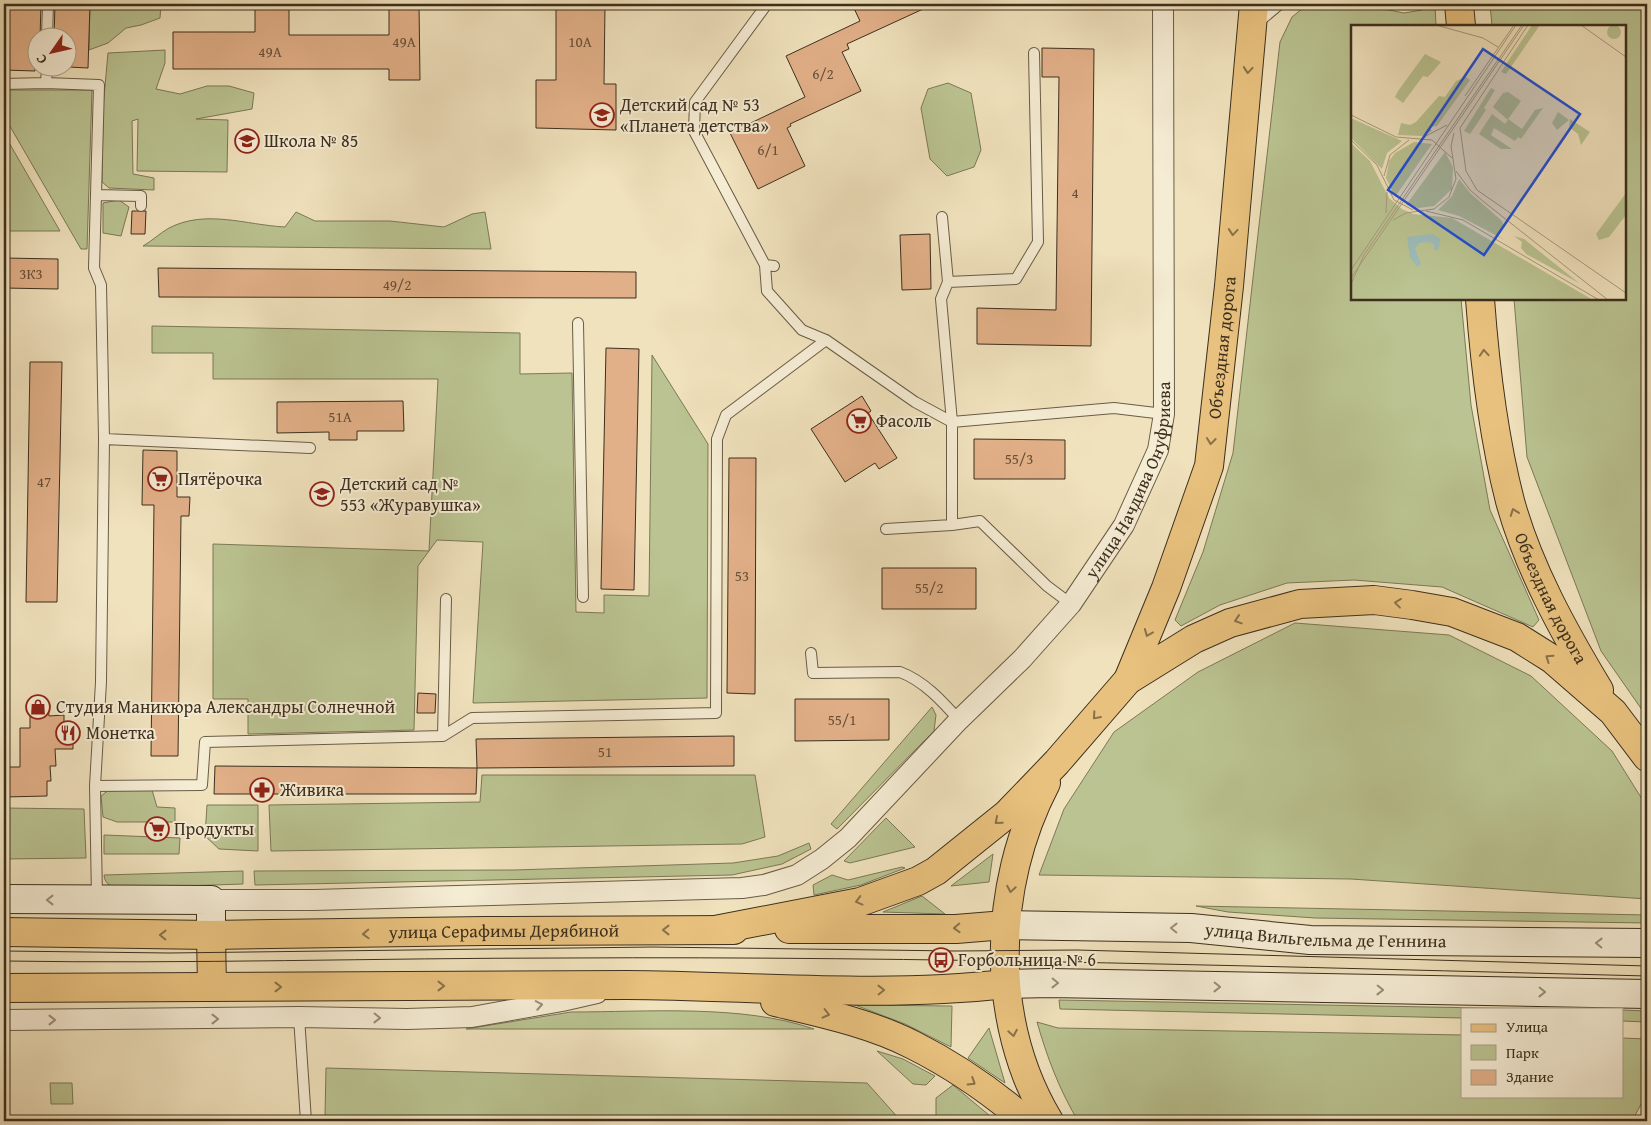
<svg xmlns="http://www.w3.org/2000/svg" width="1651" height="1125" font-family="'Gentium Book Plus',serif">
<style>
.green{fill:#bac391;stroke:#7b7957}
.building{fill:#e2b088;stroke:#3c2f1d}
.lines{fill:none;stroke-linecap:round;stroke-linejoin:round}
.lane-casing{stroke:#695c45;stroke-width:12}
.street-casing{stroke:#695c45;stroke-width:22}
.secondary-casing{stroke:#3c2f1d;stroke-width:30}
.primary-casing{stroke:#3c2f1d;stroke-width:30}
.lane{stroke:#f5ecd4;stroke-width:10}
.street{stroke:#f5ecd4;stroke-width:20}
.secondary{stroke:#f5ecd4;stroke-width:28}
.primary{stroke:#e8c17e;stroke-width:28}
.tram{stroke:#3c2f1d;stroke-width:1}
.oneway{stroke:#897149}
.oneway2{stroke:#988e78}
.labels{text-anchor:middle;stroke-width:4;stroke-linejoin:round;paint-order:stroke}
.number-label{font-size:15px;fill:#664f38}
.poi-label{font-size:18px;fill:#3c2f1d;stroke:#f5ecd4;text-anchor:start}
.street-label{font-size:18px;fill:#3c2f1d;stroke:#f5ecd4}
.inset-road{fill:none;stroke:#a89a7d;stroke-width:1}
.view{fill:#1d4ed8;fill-opacity:0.15;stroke:#1d4ed8;stroke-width:2.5}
.inset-edge{fill:none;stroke:#3c2f1d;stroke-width:2.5}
</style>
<rect width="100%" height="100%" fill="#f0e2bd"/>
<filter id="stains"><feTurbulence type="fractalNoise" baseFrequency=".004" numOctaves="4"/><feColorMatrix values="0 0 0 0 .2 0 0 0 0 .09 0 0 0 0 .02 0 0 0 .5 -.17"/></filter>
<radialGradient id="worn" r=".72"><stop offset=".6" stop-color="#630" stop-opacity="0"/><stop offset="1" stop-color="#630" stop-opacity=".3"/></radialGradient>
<path class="green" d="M90,4H161L160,18L141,25L126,28L108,43L89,50Z
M1308,4H1359L1404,13L1422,10V4H1435L1436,26H1352V299H1461L1471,405L1490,510L1539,620L1533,627L1442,587L1354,580L1287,583L1220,605L1181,626L1175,620L1203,552L1233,453L1280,42L1292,17Z
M1490,4H1647V717L1601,651L1527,457L1514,299H1625V26H1492Z
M165,50V63L156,89L180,94L207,86H229L254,93L252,109L196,119L228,120L227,172L137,171L138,119L132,121L133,174L154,178V190L109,188L102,182L103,108L108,53Z
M948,83L971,93L981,150L974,167L947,176L930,159L921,108L928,89Z
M4,90H92L87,249H81L4,116Z
M4,134L60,231H4Z
M119,200L129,207L121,236L103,233V203Z
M296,212L315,221H390L444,227L472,214L485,212L491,249L143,246C152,241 160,233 169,228C206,209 246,225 285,227Z
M152,326L520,333V374L572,373L576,612L604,613V595L649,596L652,355L708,444L707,698L473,703L483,542L437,540L418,566L414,730L248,734V699H213V544L429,551L438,379H213V353H152Z
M1295,623L1449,635L1531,676L1612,751L1647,807V899L1351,879L1039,875L1064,809L1114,732L1198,672Z
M932,707L936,715L934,731L837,829L831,824Z
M482,775H755L765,837L742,844L271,851L269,805L480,802Z
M110,789L152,790L157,807L175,808V822H117L103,817L101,796Z
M207,805H258V851L219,849L205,836Z
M4,808L84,809L86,858L4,859Z
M886,818L915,847L850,863L844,861Z
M104,835L180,838L179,854H104Z
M809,843L811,849L782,864L732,875L255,885L254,871L514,870L733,863L778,856Z
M993,854L989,882L951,886Z
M902,867L905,868L861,885L814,895L813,885L832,875L848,880Z
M243,871V884L123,888C113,887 105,886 104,875Z
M922,896L945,914L883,912Z
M1196,906L1647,915V923L1315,918L1228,912Z
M1059,1000L1534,1009H1462V1018L1060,1009Z
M855,1005L952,1006L951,1047L905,1024Z
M1622,1010L1647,1011L1646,1022L1622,1021Z
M571,1012C647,1012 742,1004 814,1029H466Z
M1037,1022L1058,1028L1462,1035V1096H1622V1038L1647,1039V1093L1632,1121H1078C1059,1089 1047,1057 1037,1022Z
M989,1028L1005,1083L968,1058Z
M877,1051L903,1059L935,1076L926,1085L913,1084Z
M326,1068L867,1083L901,1121H334L325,1115Z
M50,1083H72L73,1104H51Z
M953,1085L996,1121H936V1098Z"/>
<path class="building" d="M4,4H41L40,38H35V71L4,70Z
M55,4H90L88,68L68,67V38H54Z
M255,4H289V35H389V4H419L420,80H389V69H173V32H255Z
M556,4H605L604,84H616V130L536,128V80H556Z
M852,4H934L847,44L849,49L842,52L861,91L790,124L791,126L787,128L805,166L758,189L730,133L805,97L786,56L860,21Z
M1042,48L1094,49L1091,346L977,344V308L1056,310L1059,77H1042Z
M132,211H146L145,234H131Z
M930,234L931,289L902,290L900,235Z
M4,258L58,259V289L4,288Z
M158,268L636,272V298L159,297Z
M606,348L639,349L634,590L601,589Z
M30,362H62L57,602H26Z
M862,396L871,411L868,413L897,458L879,469L875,463L845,482L811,429Z
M403,401L404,431H357V440H329V432L277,433V402Z
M974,439L1065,440V479H974Z
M143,450L177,451V497H190L189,516H181L178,756H151L154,505H142Z
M729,458H756L755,694L727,693Z
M882,568H976V609H882Z
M418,693L436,694L435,713H417Z
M795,699H889V740L795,741Z
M30,704H48L49,716L64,715V730H73V749H55L56,766H50L51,781H47V796L4,797V767H20V728H30Z
M734,736V766L477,768L476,739Z
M215,766L477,768L476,794H214Z"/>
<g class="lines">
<g class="lane-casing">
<path id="lane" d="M767,4L695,102L694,131L765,265L774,266
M1256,24L1280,4
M47,38L48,4
M46,83L99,85L94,268L101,285L104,439L101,682L95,786L97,899
M4,84L46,83L47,68
M96,195L141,196V206
M942,217L948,282
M765,265L767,291L802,330L826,340
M578,323L583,597
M104,439L310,448
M952,525V422L941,299L948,282L1016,279L1038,242L1034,53
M886,529L952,525L980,521L1047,586L1071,604
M811,653L813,673L900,672C924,681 942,701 959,720
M443,736L446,599
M95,786L202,785L205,742L443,736L472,718L716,713L717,439L726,415L826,340L915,402L952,422L1114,408L1164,414
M299,1017L306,1121"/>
</g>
<g class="street-casing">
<g id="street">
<path id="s1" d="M211,900H314L742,888L764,885L797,875L822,859L848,838L959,720L1022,659L1071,604L1124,525L1158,450L1164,414L1163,4"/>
<path d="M4,1020L299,1017L407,1019L472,1017L562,1001L597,993"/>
</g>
</g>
<g class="secondary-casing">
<g id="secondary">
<path d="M4,899L211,900V935"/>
<path id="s2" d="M1005,925L1191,928L1310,940L1647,943"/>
<path d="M1006,984L1050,983L1647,994"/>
</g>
</g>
<g class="primary-casing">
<g id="primary">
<path d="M1459,4L1461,26"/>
<path id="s3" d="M1480,299C1485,367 1493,435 1510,501C1528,567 1564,632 1599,690"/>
<path id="s4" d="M1128,680L1166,588L1209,466L1229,286L1254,4"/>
<path d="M1046,783C992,886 989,1021 1049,1121"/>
<path d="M789,929H956L1005,925"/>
<path d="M715,930L860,902L918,881L936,871L1007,814L1057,762L1128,680L1194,639L1230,623L1300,604L1374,600L1412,605L1452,612L1517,637L1552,659L1613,712L1647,757"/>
<path id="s5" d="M4,932L211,935L485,931L734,930"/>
<path d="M211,935L212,987"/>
<path d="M4,988L627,985C753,986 880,998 1006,984"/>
<path d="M775,1002C821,1013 870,1023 913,1045C953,1065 992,1092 1026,1121"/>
</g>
</g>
<use href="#lane" class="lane"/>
<use href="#street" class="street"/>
<use href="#secondary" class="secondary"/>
<use href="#primary" class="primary"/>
<path class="tram" d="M4,951L169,953L653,947L956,951L1077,950L1647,966
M4,961C191,964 378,958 565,958C926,956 1287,967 1647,976"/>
</g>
<defs><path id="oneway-chevron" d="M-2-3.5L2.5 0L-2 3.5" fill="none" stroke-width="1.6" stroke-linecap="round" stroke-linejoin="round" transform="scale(1.25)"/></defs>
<g class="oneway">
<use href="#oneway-chevron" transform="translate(1248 70) rotate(95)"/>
<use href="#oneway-chevron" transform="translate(1233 232) rotate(95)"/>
<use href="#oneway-chevron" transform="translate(1484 353) rotate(-94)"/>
<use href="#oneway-chevron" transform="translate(1211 441) rotate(96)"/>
<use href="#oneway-chevron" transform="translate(1514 512) rotate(-110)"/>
<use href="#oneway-chevron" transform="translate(1398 603) rotate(-173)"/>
<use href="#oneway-chevron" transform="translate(1238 620) rotate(162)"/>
<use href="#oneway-chevron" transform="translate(1148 633) rotate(112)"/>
<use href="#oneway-chevron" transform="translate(1549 658) rotate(-145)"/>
<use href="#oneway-chevron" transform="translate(1096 716) rotate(131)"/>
<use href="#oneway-chevron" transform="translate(998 821) rotate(140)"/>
<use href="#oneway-chevron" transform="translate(1011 889) rotate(100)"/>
<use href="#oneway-chevron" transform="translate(859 901) rotate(165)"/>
<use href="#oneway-chevron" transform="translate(957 928) rotate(178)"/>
<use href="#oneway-chevron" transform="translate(666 930) rotate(180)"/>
<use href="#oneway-chevron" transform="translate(366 934) rotate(178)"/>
<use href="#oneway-chevron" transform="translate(163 935) rotate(-179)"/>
<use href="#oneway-chevron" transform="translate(441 986)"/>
<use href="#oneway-chevron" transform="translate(278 987)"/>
<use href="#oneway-chevron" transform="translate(881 990) rotate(-1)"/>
<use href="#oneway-chevron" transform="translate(826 1014) rotate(14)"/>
<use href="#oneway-chevron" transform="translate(1013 1033) rotate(80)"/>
<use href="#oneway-chevron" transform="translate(972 1082) rotate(32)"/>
</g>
<g class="oneway2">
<use href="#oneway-chevron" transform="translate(50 900) rotate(-180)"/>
<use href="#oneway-chevron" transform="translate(1174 928) rotate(-179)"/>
<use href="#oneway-chevron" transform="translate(1599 943) rotate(-179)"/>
<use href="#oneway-chevron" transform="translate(1055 983) rotate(1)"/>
<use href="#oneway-chevron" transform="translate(1217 987) rotate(1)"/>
<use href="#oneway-chevron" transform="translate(1380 990) rotate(1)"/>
<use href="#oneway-chevron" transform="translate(1542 992) rotate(1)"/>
<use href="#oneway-chevron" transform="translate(539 1005) rotate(-10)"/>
<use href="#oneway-chevron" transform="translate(377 1018) rotate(1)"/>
<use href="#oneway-chevron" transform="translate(215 1019)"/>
<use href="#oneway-chevron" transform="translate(52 1020)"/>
</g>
<defs>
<g id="school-ring" transform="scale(1.25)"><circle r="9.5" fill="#f5ecd4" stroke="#8f2418" stroke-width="1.5"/><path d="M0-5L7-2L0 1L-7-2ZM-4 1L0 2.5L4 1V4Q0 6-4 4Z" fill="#8f2418"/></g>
<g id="supermarket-ring" transform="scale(1.25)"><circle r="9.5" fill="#f5ecd4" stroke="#8f2418" stroke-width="1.5"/><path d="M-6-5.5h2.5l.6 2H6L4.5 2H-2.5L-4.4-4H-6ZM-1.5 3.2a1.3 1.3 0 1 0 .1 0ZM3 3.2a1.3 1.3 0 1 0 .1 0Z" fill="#8f2418"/></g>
<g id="shop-ring" transform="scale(1.25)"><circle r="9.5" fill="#f5ecd4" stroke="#8f2418" stroke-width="1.5"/><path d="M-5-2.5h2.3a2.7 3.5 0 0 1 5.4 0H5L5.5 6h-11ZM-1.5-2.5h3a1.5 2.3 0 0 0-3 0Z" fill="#8f2418"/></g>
<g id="restaurant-ring" transform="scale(1.25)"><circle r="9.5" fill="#f5ecd4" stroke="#8f2418" stroke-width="1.5"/><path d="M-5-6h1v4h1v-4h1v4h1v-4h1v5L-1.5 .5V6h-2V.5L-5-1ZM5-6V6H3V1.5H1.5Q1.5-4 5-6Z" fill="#8f2418"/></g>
<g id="pharmacy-ring" transform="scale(1.25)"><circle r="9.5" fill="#f5ecd4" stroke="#8f2418" stroke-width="1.5"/><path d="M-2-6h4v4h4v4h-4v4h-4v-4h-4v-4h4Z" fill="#8f2418"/></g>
<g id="bus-ring" transform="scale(1.25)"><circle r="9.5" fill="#f5ecd4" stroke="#8f2418" stroke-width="1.5"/><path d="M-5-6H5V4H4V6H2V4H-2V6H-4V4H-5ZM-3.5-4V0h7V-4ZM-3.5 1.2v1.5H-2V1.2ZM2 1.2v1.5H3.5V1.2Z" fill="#8f2418"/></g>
</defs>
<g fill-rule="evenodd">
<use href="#school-ring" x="602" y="115"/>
<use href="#school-ring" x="247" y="141"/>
<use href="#supermarket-ring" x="859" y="421"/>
<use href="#supermarket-ring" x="160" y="479"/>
<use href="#school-ring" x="322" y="494"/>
<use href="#shop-ring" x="38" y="707"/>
<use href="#restaurant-ring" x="68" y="733"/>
<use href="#pharmacy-ring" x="262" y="790"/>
<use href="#supermarket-ring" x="157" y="829"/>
<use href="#bus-ring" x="941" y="960"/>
</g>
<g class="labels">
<g class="number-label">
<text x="404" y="47">49А</text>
<text x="580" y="47">10А</text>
<text x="270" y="57">49А</text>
<text x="823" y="79">6/2</text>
<text x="768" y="155">6/1</text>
<text x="1075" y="198">4</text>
<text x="31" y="279">3К3</text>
<text x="397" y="290">49/2</text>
<text x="340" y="422">51А</text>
<text x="1019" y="464">55/3</text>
<text x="44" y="487">47</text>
<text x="742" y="581">53</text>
<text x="929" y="593">55/2</text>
<text x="842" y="725">55/1</text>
<text x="605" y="757">51</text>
</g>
<g class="poi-label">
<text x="620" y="111">Детский сад № 53<tspan x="620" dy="21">«Планета детства»</tspan></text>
<text x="264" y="147">Школа № 85</text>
<text x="876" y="427">Фасоль</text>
<text x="178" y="485">Пятёрочка</text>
<text x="340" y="490">Детский сад №<tspan x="340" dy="21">553 «Журавушка»</tspan></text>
<text x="56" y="713">Студия Маникюра Александры Солнечной</text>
<text x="86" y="739">Монетка</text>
<text x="280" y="796">Живика</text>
<text x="174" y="835">Продукты</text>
<text x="958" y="966">Горбольница № 6</text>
</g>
<g class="street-label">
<text dy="6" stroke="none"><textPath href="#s4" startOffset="348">Объездная дорога</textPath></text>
<text dy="6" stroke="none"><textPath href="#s1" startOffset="1114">улица Начдива Онуфриева</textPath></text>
<text dy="6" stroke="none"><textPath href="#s3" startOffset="310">Объездная дорога</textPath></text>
<text dy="6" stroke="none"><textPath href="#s5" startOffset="500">улица Серафимы Дерябиной</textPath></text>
<text dy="6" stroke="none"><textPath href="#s2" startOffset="321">улица Вильгельма де Геннина</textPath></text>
</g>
</g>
<g transform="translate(1351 25)">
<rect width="275" height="275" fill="#f0e2bd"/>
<path d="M181,0H189L155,49L150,47ZM256 7a7 7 0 1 1 14 0a7 7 0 1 1-14 0ZM74,29L90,37L77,52L72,51L52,78L44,72L47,66ZM115,52L119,55L86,101L78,102L81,106L71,111L47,110L50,98L59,100L65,97L88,71L94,72L105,56ZM140,63L144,65L133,83L135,85L119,109L113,106ZM157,67L170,76L157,94L171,104L184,85L192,83L170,114L167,112L164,116L143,103L140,110L161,124H150L128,109L141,89L154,99L157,95L142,82L152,68ZM207,87L218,95L206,105L201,98ZM0,93L51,116L36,128L31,144L0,113ZM219,94L239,107L230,120L227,109L218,102ZM63,117L81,119L44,172L35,153L38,136L44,128ZM0,118L19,136L38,173L51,184L62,189L101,193L242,275H0ZM94,127L102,142L101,164L83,181L68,183L55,180ZM108,154L119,168L151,196L153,202L146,210L156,216L108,191L87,185L101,171ZM275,168V190L258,212L248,215L245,209ZM163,211L173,214L228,258L175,229L170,223L171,217Z" fill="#bac391"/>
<path d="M81,209L90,214L87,225H83V219L78,217L68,218L64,224L70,239L66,242L59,232L56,212Z" fill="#9dbcba"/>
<path class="inset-road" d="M85,0L132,13L147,22M177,0L109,103L115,146L126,165L275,268M230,0L275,32M114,71L163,0M0,90L45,112L81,115L101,133M73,112L96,100M0,115L26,140L43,175L62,185M105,146L119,165L133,177L257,275M33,151L39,130L58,115M75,186L112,195L248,275M35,188L36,167M42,195L55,188L83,184L98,172L105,154L100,121L103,108M0,245L165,0M0,253L173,0M0,259L13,230L171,0"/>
<path class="view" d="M132,24L229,89L133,230L37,165Z"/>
<rect width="275" height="275" class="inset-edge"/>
</g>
<rect width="1651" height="1125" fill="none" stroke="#f0e2bd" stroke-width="20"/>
<rect x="5" y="5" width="1641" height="1115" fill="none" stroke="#3c2f1d" stroke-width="2.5"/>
<rect x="10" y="10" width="1631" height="1105" fill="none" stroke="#3c2f1d"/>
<rect x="1461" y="1008" width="162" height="90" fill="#f5ecd4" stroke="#aba08b"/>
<rect x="1471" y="1024" width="25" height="8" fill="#e8c17e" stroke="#aba08b"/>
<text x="1506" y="1032" font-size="15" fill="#3c2f1d">Улица</text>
<rect x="1471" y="1045" width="25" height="15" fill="#bac391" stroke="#aba08b"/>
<text x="1506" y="1058" font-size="15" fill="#3c2f1d">Парк</text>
<rect x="1471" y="1070" width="25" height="15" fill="#e2b088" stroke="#aba08b"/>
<text x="1506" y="1082" font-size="15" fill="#3c2f1d">Здание</text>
<g transform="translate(52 52) rotate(236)"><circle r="24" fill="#f5ecd4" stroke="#aba08b"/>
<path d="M0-4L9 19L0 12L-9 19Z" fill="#8f2418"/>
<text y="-8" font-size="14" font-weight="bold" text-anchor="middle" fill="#3c2f1d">С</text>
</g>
<rect width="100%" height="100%" filter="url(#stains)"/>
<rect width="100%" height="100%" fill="url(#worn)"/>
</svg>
